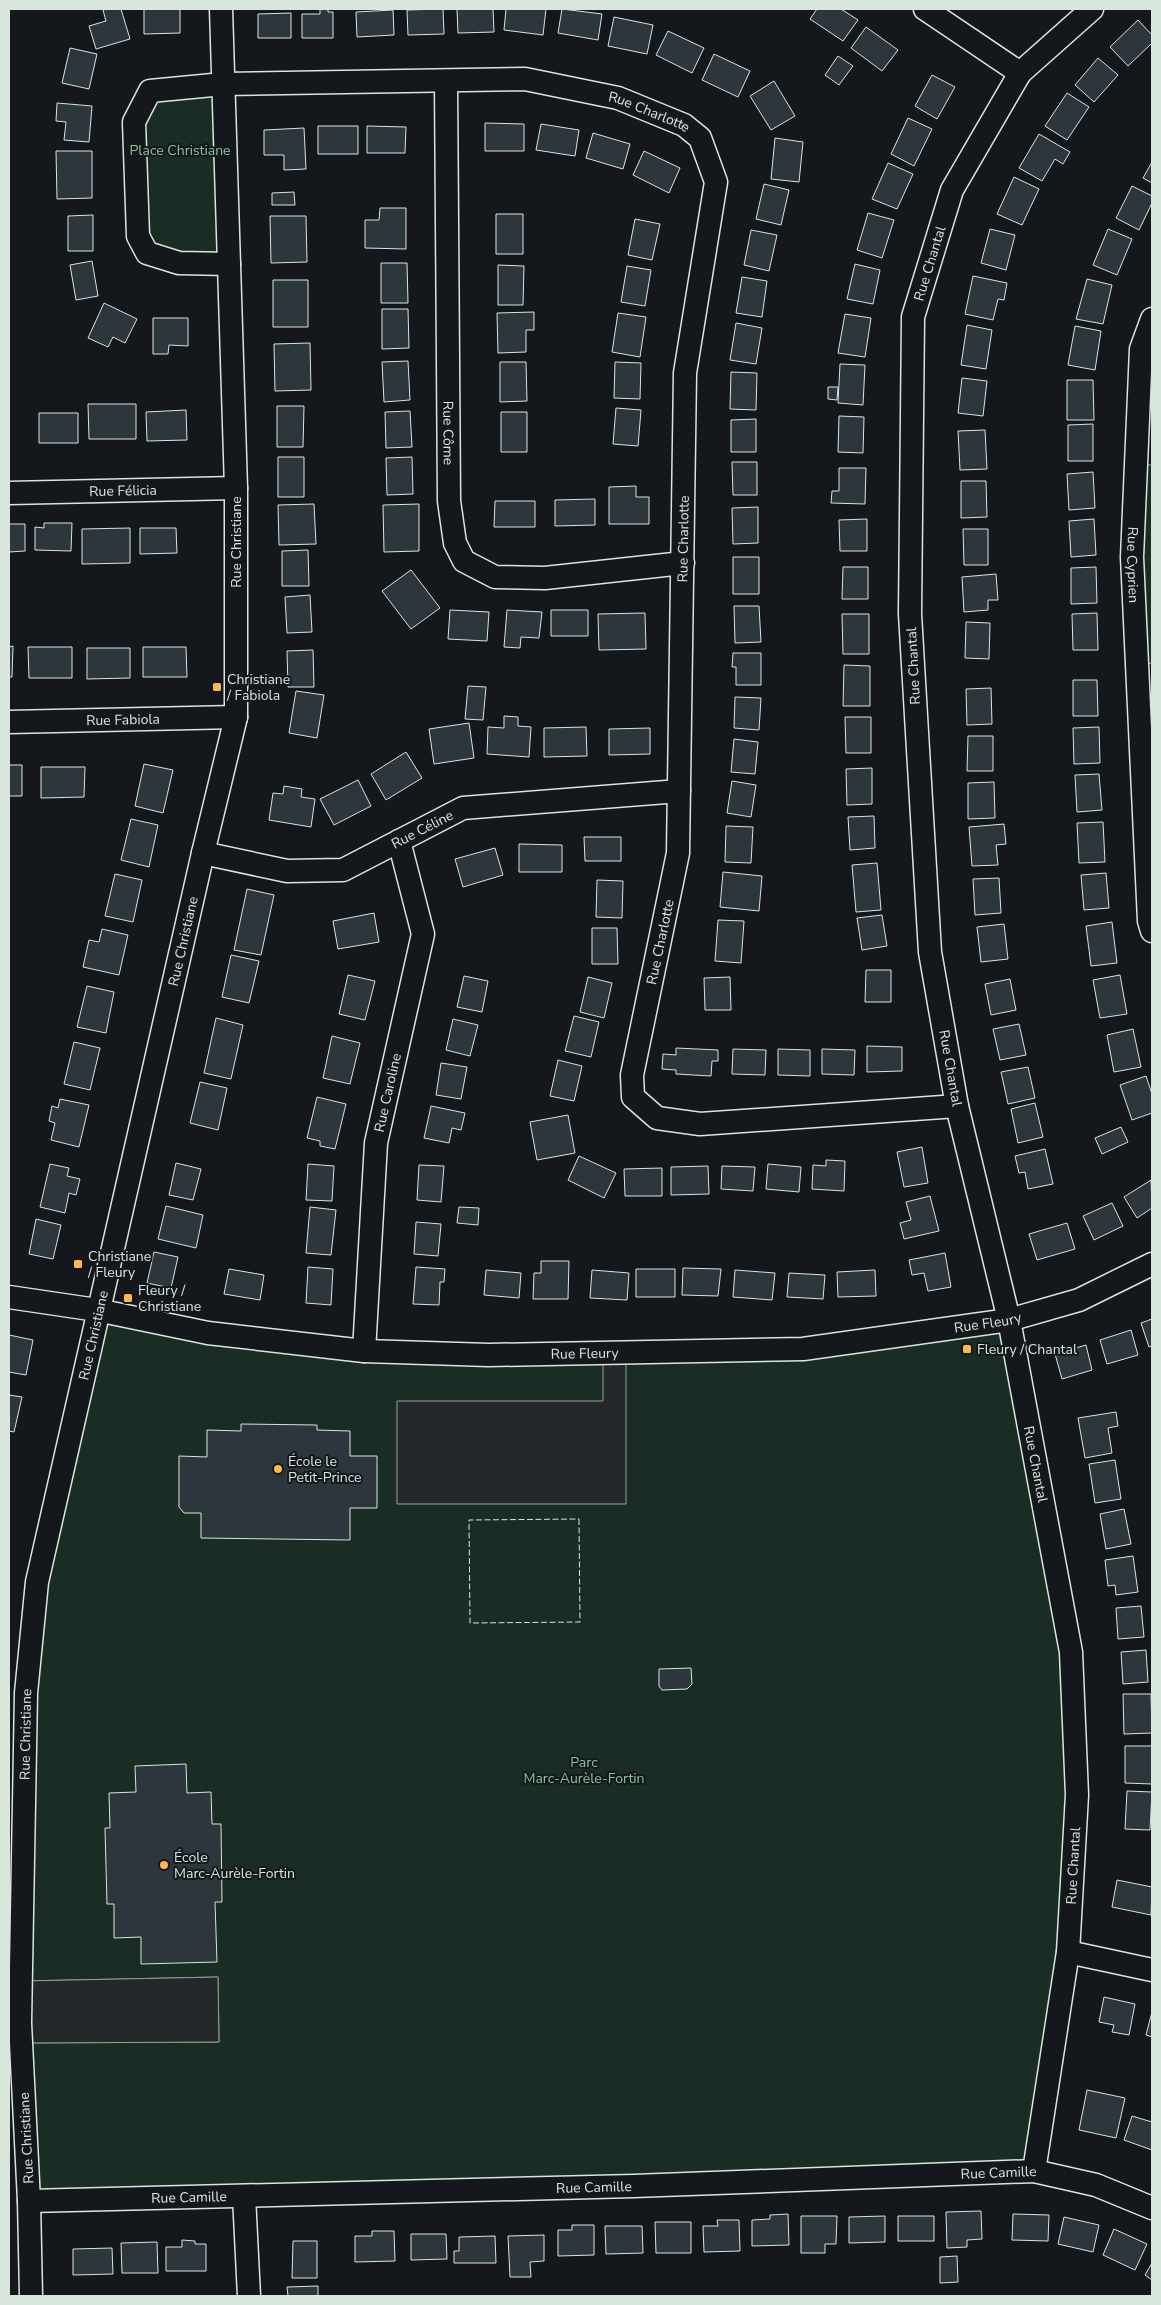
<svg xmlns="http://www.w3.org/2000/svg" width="1161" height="2305" font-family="'Nunito Sans',sans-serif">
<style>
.green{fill:#1a2d24;stroke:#939e99}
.parking{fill:#24282b;stroke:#939e99}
.building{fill:#2c363c;stroke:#d8e6dc}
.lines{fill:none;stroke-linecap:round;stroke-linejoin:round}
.minor-casing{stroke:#d8e6dc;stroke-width:25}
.minor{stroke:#14181c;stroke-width:22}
.fence{stroke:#d8e6dc;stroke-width:1;stroke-dasharray:6 2.5;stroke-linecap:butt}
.poi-dot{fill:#ffb74d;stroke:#14181c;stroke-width:2}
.labels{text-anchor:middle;stroke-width:4;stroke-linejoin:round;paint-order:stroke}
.street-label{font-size:14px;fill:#d8e6dc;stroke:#14181c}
.park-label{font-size:14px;fill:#8ac095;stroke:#14181c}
.poi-label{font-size:14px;fill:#d8e6dc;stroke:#14181c;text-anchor:start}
</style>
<rect width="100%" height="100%" fill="#14181c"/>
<path class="green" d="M223,84L229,264L147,253L134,122L150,91Z
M1136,464L1152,465V663L1137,665Z
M97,1310L364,1351L803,1349L1009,1320L1071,1652L1077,1795L1034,2171L29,2201L21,2043L219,2042L218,1977L21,1981L26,1693Z"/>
<path class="parking" d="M603,1353H626V1504H397V1401H603Z
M218,1977L219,2042L21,2043V1981Z"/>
<path class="building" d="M107,9H121L130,39L96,49L89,26L106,21L103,10Z
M144,9H180V33L144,34Z
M320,9H328V12H333V38H302V14H320Z
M443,9L444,34L408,35L407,10Z
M457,9H493L494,32L458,33Z
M506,9H546L543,35L504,30Z
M562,9L602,14L598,40L558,33Z
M817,9H841L858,20L843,41L810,19Z
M393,10L394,35L357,37L356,12Z
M291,13V38H258V14Z
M614,17L653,25L647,54L608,46Z
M1138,20L1152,35V43L1128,66L1110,47Z
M866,27L898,50L882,71L851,48Z
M668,31L704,48L692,73L656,55Z
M70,48L97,54L89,89L62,83Z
M714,54L750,71L738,97L702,80Z
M838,56L853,66L839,85L825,75Z
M1098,58L1118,75L1094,102L1075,85Z
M932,75L955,87L937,119L915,106Z
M774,81L795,116L771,130L750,96Z
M1067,93L1089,107L1067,140L1045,126Z
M57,103L92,106L89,142L64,140L66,122L56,121Z
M908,118L932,129L914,166L891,154Z
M485,123L524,124V151H485Z
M541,124L579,130L575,156L536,150Z
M318,126H358V154H318Z
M367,126L406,127L405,153H367Z
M304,128L306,169L284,170V155H264V130Z
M593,133L630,144L623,169L586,158Z
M1039,134L1070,152L1063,164L1055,159L1042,181L1019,168Z
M775,138L803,142L799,182L771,179Z
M56,151H92V198L57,199Z
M644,151L680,168L669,193L633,175Z
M1152,162V183L1143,178Z
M888,163L913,174L897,209L872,199Z
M1014,177L1039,189L1022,225L997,214Z
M764,184L789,190L781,225L756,219Z
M1132,186L1152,196V203L1139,230L1116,218Z
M294,192L295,205H272V193Z
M380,208H406V249L365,248V220H379Z
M868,213L894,220L882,258L857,250Z
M496,214H523V254H496Z
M93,215V251H68V216Z
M270,216H306L307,262L271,263Z
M635,219L660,224L652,260L628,255Z
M990,229L1015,235L1006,270L981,263Z
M1108,229L1132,239L1117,275L1093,265Z
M751,230L777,235L769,271L744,265Z
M92,261L98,296L76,300L70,265Z
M381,263H407L408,303H381Z
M855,264L880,270L873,304L847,299Z
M498,265L524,266L523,305H498Z
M627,266L651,270L645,306L621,302Z
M973,276L1007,283L1004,300L998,299L993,320L965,314Z
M742,277L767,281L762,317L736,313Z
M1087,279L1112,285L1103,324L1076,319Z
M273,280H308V327H273Z
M104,303L137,319L125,343L113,337L108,347L88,338Z
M382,309H408L409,348L382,349Z
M534,312V330H526V352L498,353L497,313Z
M618,313L646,317L640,357L612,352Z
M845,314L871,318L865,357L838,353Z
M153,318H188V346L169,345L168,354H153Z
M736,323L762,328L756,364L730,360Z
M967,325L992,330L986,369L961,365Z
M1075,326L1101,331L1095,370L1068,365Z
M310,343L311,390L275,391L274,344Z
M408,361L410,400L384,402L382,362Z
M500,362H526L527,401L500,402Z
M615,362L641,363L640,399L614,398Z
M840,364L865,365L863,405L838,403Z
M731,372L757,373L756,410L730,409Z
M962,378L987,381L983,416L958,413Z
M1067,380H1093L1094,420H1067Z
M828,387H838L837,400L828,399Z
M88,404H136V439H89Z
M277,406H304L303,447H277Z
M616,408L641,410L638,446L613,444Z
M186,410L187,440L147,441L146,412Z
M410,411L412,447L386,448L385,412Z
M501,412H527V452H501Z
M39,413H78V443H39Z
M839,416L864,417L863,453L838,452Z
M756,419V452H731V420Z
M1093,424V461H1068V425Z
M985,430L987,469L960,470L958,431Z
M278,457H304V497H278Z
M412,457L413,494L387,495L386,458Z
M732,462H757V495H733Z
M839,468H866L865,504L831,503L832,491H839Z
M1093,472L1095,508L1069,510L1067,474Z
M961,481H986L987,517L961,518Z
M636,486V497H649V524H609V487Z
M595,499V525L555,526V500Z
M495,501H535V527H494Z
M314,504L316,544L279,545L278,505Z
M419,504V551L384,552L383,505Z
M758,507V543L733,544L732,508Z
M867,519V551H840L839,520Z
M1094,519L1096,555L1071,557L1069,521Z
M44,523H72L71,551L35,550V527L44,528Z
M9,524H25V551L9,552Z
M130,528V563L82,564V529Z
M140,528H176L177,553L140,554Z
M963,529H988V565H964Z
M308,550L309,586H282V551Z
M733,557H759V594H733Z
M843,567H868V599H842Z
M1096,567L1097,603L1071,604V568Z
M411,570L440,608L411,629L382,591Z
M996,574L998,600H988V610L964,612L962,577Z
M310,595L312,632L287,633L285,597Z
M734,606H759L761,642L735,643Z
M450,610L489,612L487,641L448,639Z
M507,610L542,612L539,638L521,637L520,648L504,647Z
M551,610H588V636H551Z
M645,613L646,649L599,650L598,614Z
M1097,613L1098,650H1073L1072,614Z
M842,614H869V654H843Z
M966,622L990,623L989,659L965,658Z
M13,646L12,677H9V647Z
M28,647H72V678H29Z
M143,647H186L187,677H143Z
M87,648H130V678L87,679Z
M313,650L314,687H288L287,651Z
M733,653H761V685H736V667H732Z
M844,665L870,666V706H843Z
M1073,680H1097L1098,716H1073Z
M468,686L486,687L483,720L465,719Z
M991,688L992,724L967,725L966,689Z
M296,691L324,695L317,738L289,733Z
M735,697L761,698L759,730L734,728Z
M504,716L518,717V726L531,727L529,757L487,754L488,727L504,728Z
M845,717H871V753H846Z
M469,723L474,758L434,764L429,729Z
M586,727L587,756L544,757V728Z
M1099,727L1100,763L1074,764L1073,728Z
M650,728V754L609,755V729Z
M968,736H993V771H967Z
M734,739L758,742L755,774L731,772Z
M406,752L422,778L386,800L371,774Z
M144,764L173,770L163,813L135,806Z
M9,765H22V796H9Z
M41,767H85L84,797L41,798Z
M872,768V804L847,805L846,769Z
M1099,774L1102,810L1077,812L1075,775Z
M358,780L371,806L334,825L320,799Z
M732,781L756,785L751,817L727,813Z
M994,782L995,818L968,819V783Z
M284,786L302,789L301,797L315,799L311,827L269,820L273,793L283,794Z
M874,816L875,848L850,850L848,817Z
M131,819L158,825L149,867L121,860Z
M1103,822L1105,862L1079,863L1077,823Z
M1004,824L1006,844L996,845L998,865L972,866L969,827Z
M726,826L753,827L751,863L725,862Z
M584,837H621V861H585Z
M519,844L562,845V872H519Z
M495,848L503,875L463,887L455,859Z
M877,863L881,910L856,912L852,865Z
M723,872L762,876L759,911L720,907Z
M1106,873L1109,908L1084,910L1081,875Z
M115,874L142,880L133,922L105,916Z
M999,878L1001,913L975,915L973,879Z
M597,880L623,881L622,918L596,917Z
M247,889L274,895L261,955L234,950Z
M374,913L379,942L338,949L333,921Z
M882,915L887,946L862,950L857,918Z
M718,920L744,921L741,963L715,961Z
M1112,922L1117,963L1091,966L1086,926Z
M1004,924L1008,959L981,962L977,927Z
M592,928H617L618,964H592Z
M102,929L128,935L119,975L83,967L89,940L99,942Z
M231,955L259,961L249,1003L222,997Z
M866,970H891V1002H865Z
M348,975L375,981L365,1020L339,1014Z
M1120,975L1127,1014L1100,1018L1093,980Z
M464,976L488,981L482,1012L457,1007Z
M588,977L612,983L604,1018L580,1012Z
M730,977L731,1010H705L704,978Z
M1010,979L1016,1010L991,1015L985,984Z
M87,986L114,992L106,1033L77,1027Z
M574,1016L599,1022L591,1057L565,1051Z
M216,1018L243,1025L231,1079L204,1073Z
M453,1019L478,1025L470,1056L446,1050Z
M1019,1024L1026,1055L1000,1060L993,1029Z
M1133,1029L1141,1067L1114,1072L1107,1035Z
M332,1036L360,1043L350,1084L323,1078Z
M74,1042L100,1048L90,1090L64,1084Z
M867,1046L902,1047V1071L867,1072Z
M676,1048L718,1050V1061H712L711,1076L676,1074V1070L662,1069L663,1054L676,1055Z
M733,1049L766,1050L765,1075L732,1074Z
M778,1049L810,1050V1076L778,1075Z
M822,1049L855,1050L854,1075L822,1074Z
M558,1060L582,1066L574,1101L550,1096Z
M441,1063L467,1067L461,1099L436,1095Z
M1028,1067L1035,1098L1008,1104L1001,1072Z
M1146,1076L1152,1094V1113L1132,1120L1120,1085Z
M200,1082L227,1088L218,1130L190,1123Z
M317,1097L346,1104L335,1149L320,1146V1141L307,1138Z
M60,1099L89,1105L79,1147L51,1140L55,1123L49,1121L52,1106L58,1108Z
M1035,1103L1043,1137L1018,1143L1011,1109Z
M431,1106L465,1113L461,1130L452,1128L449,1143L424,1138Z
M568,1115L575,1153L537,1160L530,1122Z
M1121,1127L1128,1142L1102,1154L1095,1138Z
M922,1147L928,1183L904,1187L897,1152Z
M1045,1149L1053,1184L1028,1189L1025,1172L1019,1173L1015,1156Z
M579,1156L616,1173L604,1198L568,1180Z
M826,1160L845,1161L844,1191L812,1189L813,1165L826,1166Z
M176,1163L201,1169L193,1200L169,1195Z
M50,1164L69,1168L67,1176L80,1179L76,1195L69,1193L65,1213L40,1207Z
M308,1164L334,1166L332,1201L306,1200Z
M768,1164L801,1167L799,1192L766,1189Z
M419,1165L444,1166L441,1202L417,1200Z
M708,1166L709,1194L671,1195V1167Z
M722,1166L755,1167L753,1191L721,1189Z
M662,1168V1196H625L624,1169Z
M1151,1180L1152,1208L1137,1218L1124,1197Z
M930,1196L939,1231L904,1239L900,1223L911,1220L906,1202Z
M1112,1203L1123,1226L1094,1240L1083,1216Z
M166,1206L203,1215L196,1248L158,1239Z
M310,1207L336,1210L331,1255L306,1253Z
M459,1207L479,1208L478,1225L457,1223Z
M36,1219L61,1225L53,1259L29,1254Z
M416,1222L441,1224L438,1256L414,1254Z
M1067,1223L1075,1249L1037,1260L1029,1234Z
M154,1252L178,1257L171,1288L147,1283Z
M945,1253L951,1287L928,1291L924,1273L912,1275L909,1260Z
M541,1261H569L568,1299H533L534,1273H541Z
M308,1267L333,1269L331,1305L306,1303Z
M416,1267L445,1269L444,1282H440L439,1305L413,1304Z
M683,1268L721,1269L718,1296L682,1295Z
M229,1269L264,1275L260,1300L224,1294Z
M636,1269H675V1297H636Z
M486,1270L521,1273L519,1298L484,1295Z
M592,1270L629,1273L627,1300L590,1298Z
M735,1270L775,1273L772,1300L733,1297Z
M875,1270L876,1296L838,1297L837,1272Z
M789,1273L825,1275L823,1299L787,1297Z
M1152,1319V1346L1149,1347L1141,1323Z
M1131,1330L1138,1355L1107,1364L1100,1340Z
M9,1335L33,1340L26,1375L9,1372Z
M1086,1345L1092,1370L1062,1379L1055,1354Z
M9,1395L22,1397L14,1432L9,1431Z
M1116,1412L1118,1426L1108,1428L1112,1453L1085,1458L1078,1418Z
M241,1424L317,1425V1430L350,1431V1456H377V1508H350V1540L201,1538V1513H184L179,1507V1456L207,1457V1430L241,1431Z
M1115,1460L1121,1499L1095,1503L1089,1464Z
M1124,1509L1131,1544L1106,1549L1100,1514Z
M1133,1556L1138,1592L1116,1595L1115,1585L1108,1586L1105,1560Z
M1141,1606L1144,1637L1118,1639L1116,1608Z
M1146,1650L1148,1682L1123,1684L1121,1652Z
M691,1668L692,1684L687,1689L662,1690L659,1686V1669Z
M1123,1694H1151L1152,1733L1124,1734Z
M1125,1746H1152V1784L1125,1783Z
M186,1764L187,1793L211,1792L212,1824H221L222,1902H215L217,1962L141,1964V1937L114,1938V1904H107L105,1828H110L109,1793L136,1792L135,1766Z
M1127,1791L1152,1792L1150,1830L1125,1829Z
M1117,1880L1152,1887L1151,1915L1112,1907Z
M1104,1997L1135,2004L1129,2035L1112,2032L1114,2025L1099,2022Z
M1152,2012V2037L1146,2035Z
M1087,2090L1125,2098L1116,2138L1079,2130Z
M1132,2116L1152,2122V2150L1124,2140Z
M981,2211L982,2239L967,2240V2247L947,2248L946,2212Z
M788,2214L789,2245L752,2246V2220L770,2219V2215Z
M1013,2214L1049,2215L1048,2241L1012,2240Z
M801,2216H837L836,2244H825V2253H801Z
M885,2216V2242L849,2243V2217Z
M898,2216H934V2241H898Z
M1064,2217L1099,2225L1093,2252L1058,2244Z
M717,2220H739L740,2251L704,2252L703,2226H718Z
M655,2222H691V2253H656Z
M572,2225H594V2255L558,2256V2230H572Z
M605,2226H642L643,2253L606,2254Z
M1114,2229L1147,2244L1135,2270L1103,2255Z
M372,2231H394L395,2261L355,2262V2236H372Z
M411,2234H446L447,2259L411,2260Z
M544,2235V2261L530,2262L531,2277H510L508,2236Z
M495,2236L496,2263H454V2251H459V2237Z
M182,2240L195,2241V2244H206V2271H166V2247H182Z
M293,2241H317V2278H292Z
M157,2242L158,2273H122L121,2243Z
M112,2248L113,2274L73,2275V2249Z
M957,2256L958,2282L940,2283V2257Z
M1152,2263V2280L1145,2275Z
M318,2286V2296H288L287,2287Z"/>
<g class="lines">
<g class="minor-casing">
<g id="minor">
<path d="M925,9L1020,73"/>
<path id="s1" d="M446,81L449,501L455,543L464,561L495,577L545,578L683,563"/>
<path id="s2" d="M229,264L179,263L147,253L138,236L134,122L150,91L223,84L525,79L618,98L684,125L700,138L716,182L685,373L678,853L632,1075L633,1097L657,1118L700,1124L957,1106"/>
<path id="s3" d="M1152,319L1141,349L1132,557L1149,921L1152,931"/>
<path id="s4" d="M9,493L236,488"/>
<path id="s5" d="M9,722L236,717"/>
<path id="s6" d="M203,853L287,871L343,870L463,808L679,791"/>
<path id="s7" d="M9,1297L97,1310L208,1333L364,1351L489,1355L803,1349L1009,1320L1079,1300L1152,1264"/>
<path id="s8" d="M364,1351L376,1143L423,934L399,841"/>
<path d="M1068,1952L1152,1970"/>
<path id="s9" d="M1034,2171L1068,1952L1077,1795L1071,1652L1009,1320L957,1106L930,952L910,614L913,317L952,190L1020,73L1092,9"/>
<path d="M244,2196L249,2296"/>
<path id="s10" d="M29,2201L634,2186L1034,2171L1096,2185L1152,2208"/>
<path id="s11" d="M31,2296L29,2201L20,2023L26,1693L37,1582L203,853L236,717V488L221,9"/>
</g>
</g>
<use href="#minor" class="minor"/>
<path class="fence" d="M579,1519L580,1622L470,1623L469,1520Z"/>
</g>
<g class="poi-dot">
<rect x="212" y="682" width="10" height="10" rx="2.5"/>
<rect x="73" y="1259" width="10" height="10" rx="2.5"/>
<rect x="123" y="1293" width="10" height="10" rx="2.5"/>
<rect x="962" y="1344" width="10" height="10" rx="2.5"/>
<circle cx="278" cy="1469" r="5"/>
<circle cx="164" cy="1865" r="5"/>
</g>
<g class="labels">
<g class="street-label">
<text dy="5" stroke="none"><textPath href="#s2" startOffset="756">Rue Charlotte</textPath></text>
<text dy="5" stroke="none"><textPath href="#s9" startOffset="1928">Rue Chantal</textPath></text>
<text dy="5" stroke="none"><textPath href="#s1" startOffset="352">Rue Côme</textPath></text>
<text dy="5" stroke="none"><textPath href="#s4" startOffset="114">Rue Félicia</textPath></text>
<text transform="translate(683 539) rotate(-89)" y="5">Rue Charlotte</text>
<text transform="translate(236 542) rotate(-90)" y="5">Rue Christiane</text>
<text dy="5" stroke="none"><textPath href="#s3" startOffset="248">Rue Cyprien</textPath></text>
<text transform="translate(913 666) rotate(-93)" y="5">Rue Chantal</text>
<text dy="5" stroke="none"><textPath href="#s5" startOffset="114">Rue Fabiola</textPath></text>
<text dy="5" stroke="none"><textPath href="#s6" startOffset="231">Rue Céline</textPath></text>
<text dy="5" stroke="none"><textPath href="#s11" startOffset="1372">Rue Christiane</textPath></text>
<text transform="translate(660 942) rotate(-78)" y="5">Rue Charlotte</text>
<text transform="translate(951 1068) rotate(80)" y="5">Rue Chantal</text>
<text dy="5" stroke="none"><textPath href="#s8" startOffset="260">Rue Caroline</textPath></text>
<text dy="5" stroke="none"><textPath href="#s7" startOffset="985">Rue Fleury</textPath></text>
<text dy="5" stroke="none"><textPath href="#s11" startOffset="968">Rue Christiane</textPath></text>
<text dy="5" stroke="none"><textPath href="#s7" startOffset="580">Rue Fleury</textPath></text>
<text transform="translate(1036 1464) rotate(79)" y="5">Rue Chantal</text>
<text dy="5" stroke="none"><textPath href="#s11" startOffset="562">Rue Christiane</textPath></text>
<text dy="5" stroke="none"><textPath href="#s9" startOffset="308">Rue Chantal</textPath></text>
<text transform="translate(26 2138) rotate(-93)" y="5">Rue Christiane</text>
<text dy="5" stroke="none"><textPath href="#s10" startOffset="970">Rue Camille</textPath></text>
<text dy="5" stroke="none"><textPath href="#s10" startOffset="565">Rue Camille</textPath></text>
<text dy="5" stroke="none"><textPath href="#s10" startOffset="160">Rue Camille</textPath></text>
</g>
<g class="park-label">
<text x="180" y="155">Place Christiane</text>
<text x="584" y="1767">Parc<tspan x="584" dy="16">Marc-Aurèle-Fortin</tspan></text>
</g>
<g class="poi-label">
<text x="227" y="684">Christiane<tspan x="227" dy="16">/ Fabiola</tspan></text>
<text x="88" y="1261">Christiane<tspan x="88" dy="16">/ Fleury</tspan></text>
<text x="138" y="1295">Fleury /<tspan x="138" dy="16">Christiane</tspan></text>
<text x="977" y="1354">Fleury / Chantal</text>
<text x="288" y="1466">École le<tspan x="288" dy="16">Petit-Prince</tspan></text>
<text x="174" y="1862">École<tspan x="174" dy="16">Marc-Aurèle-Fortin</tspan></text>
</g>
</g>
<rect width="1161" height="2305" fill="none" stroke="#d8e6dc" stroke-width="20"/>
</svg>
